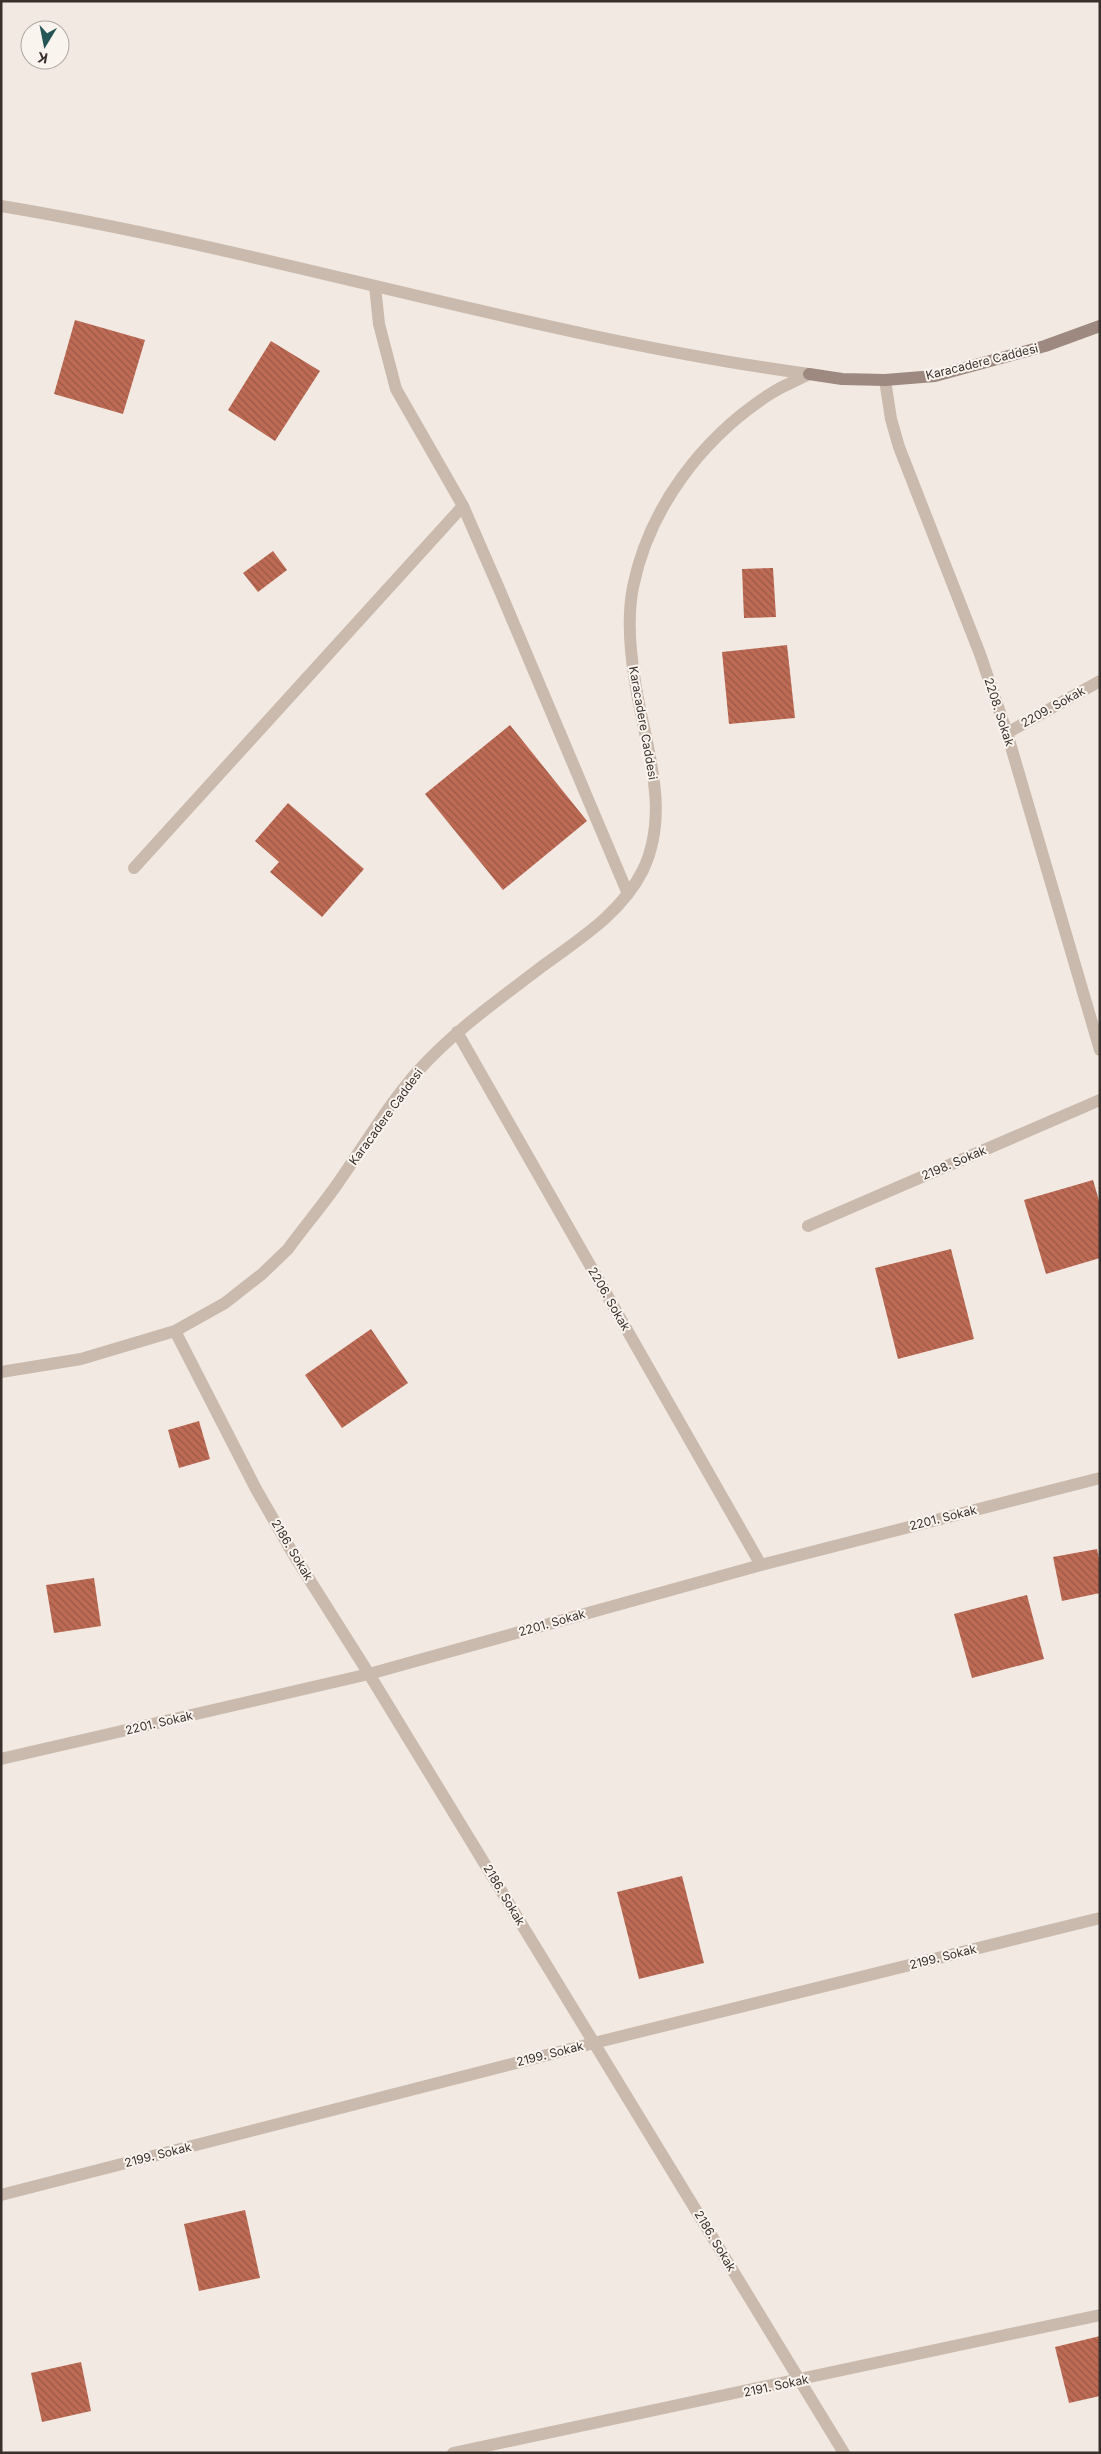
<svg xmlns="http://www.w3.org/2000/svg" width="1101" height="2454" font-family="Inter,sans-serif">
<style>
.building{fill:url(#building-back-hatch)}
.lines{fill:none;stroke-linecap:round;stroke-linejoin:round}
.street{stroke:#cabaae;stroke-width:12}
.secondary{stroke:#9d8980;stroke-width:12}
.labels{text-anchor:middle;stroke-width:4;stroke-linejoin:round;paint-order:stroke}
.street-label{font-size:12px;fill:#39302c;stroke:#faf4ee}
</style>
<defs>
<pattern id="building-back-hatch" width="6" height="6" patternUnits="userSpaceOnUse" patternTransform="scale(1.25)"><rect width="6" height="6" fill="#bd6b55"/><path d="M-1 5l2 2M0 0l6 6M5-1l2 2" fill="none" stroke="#9b5847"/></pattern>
</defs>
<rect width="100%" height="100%" fill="#f2eae2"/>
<path class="building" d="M75,320L145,340L123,414L54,394Z
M271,341L320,371L275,441L228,410Z
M273,551L287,570L258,592L243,573Z
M773,568L776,617L744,618L742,569Z
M787,645L795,718L729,724L722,652Z
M510,725L587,821L503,890L425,794Z
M288,803L364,869L322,917L270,872L279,862L255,841Z
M1093,1180L1100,1204V1258L1046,1274L1024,1200Z
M951,1249L974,1339L898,1359L875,1268Z
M371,1329L408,1383L342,1428L305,1375Z
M199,1421L210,1459L179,1468L168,1430Z
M1097,1549L1100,1563V1593L1062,1601L1053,1557Z
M94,1578L101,1626L54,1633L46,1585Z
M1027,1595L1044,1659L972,1678L954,1614Z
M682,1876L704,1963L639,1979L617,1892Z
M245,2210L260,2278L199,2291L184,2224Z
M1100,2336V2396L1069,2403L1055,2347Z
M81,2362L91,2411L42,2422L31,2373Z"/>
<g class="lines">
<path class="street" d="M1,206C273,251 536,337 809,374
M375,286L379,324L396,389L463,506L500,591L628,894
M885,380L891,419L899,447L980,654L1007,733L1100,1050
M1007,733L1100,681
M134,868L463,506
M457,1032L761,1565
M808,1226L1100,1100
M175,1331L256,1489L292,1552L369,1674L844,2453
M1,1372L81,1359L175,1331L225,1303L262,1274L288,1249C304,1227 322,1206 338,1183C364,1146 388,1105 418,1071C454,1031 498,1000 540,968C578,940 621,914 643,870C672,809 644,743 635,681C630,651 627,617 633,587C649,508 702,438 770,394C782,386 796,381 809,374
M1,1759L369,1674L761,1565L1100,1478
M1,2195L594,2043L1100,1918
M453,2453L1100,2315"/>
<path class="secondary" d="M809,374L842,379L885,380L935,376L1045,346L1100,326"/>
</g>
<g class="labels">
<g class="street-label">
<text transform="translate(982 362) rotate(-14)" y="4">Karacadere Caddesi</text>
<text transform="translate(1053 707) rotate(-29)" y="4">2209. Sokak</text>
<text transform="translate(999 712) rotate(72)" y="4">2208. Sokak</text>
<text transform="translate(643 723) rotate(80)" y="4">Karacadere Caddesi</text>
<text transform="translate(386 1117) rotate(-54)" y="4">Karacadere Caddesi</text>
<text transform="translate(954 1163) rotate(-23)" y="4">2198. Sokak</text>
<text transform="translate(609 1299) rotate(60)" y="4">2206. Sokak</text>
<text transform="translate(943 1518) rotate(-14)" y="4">2201. Sokak</text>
<text transform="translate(292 1550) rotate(59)" y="4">2186. Sokak</text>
<text transform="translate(552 1623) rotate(-16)" y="4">2201. Sokak</text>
<text transform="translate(159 1723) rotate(-13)" y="4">2201. Sokak</text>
<text transform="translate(504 1895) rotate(59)" y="4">2186. Sokak</text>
<text transform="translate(943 1957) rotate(-14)" y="4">2199. Sokak</text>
<text transform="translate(550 2054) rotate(-14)" y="4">2199. Sokak</text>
<text transform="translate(158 2155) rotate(-14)" y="4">2199. Sokak</text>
<text transform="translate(715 2241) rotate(59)" y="4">2186. Sokak</text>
<text transform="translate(776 2386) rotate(-12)" y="4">2191. Sokak</text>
</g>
</g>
<rect width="1101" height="2454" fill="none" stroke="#39302c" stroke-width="5"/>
<g transform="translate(45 45) rotate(190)"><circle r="24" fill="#faf4ee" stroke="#ada6a0"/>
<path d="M0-4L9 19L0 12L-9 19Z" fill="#245658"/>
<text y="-8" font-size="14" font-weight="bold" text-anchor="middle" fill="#39302c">K</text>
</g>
</svg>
